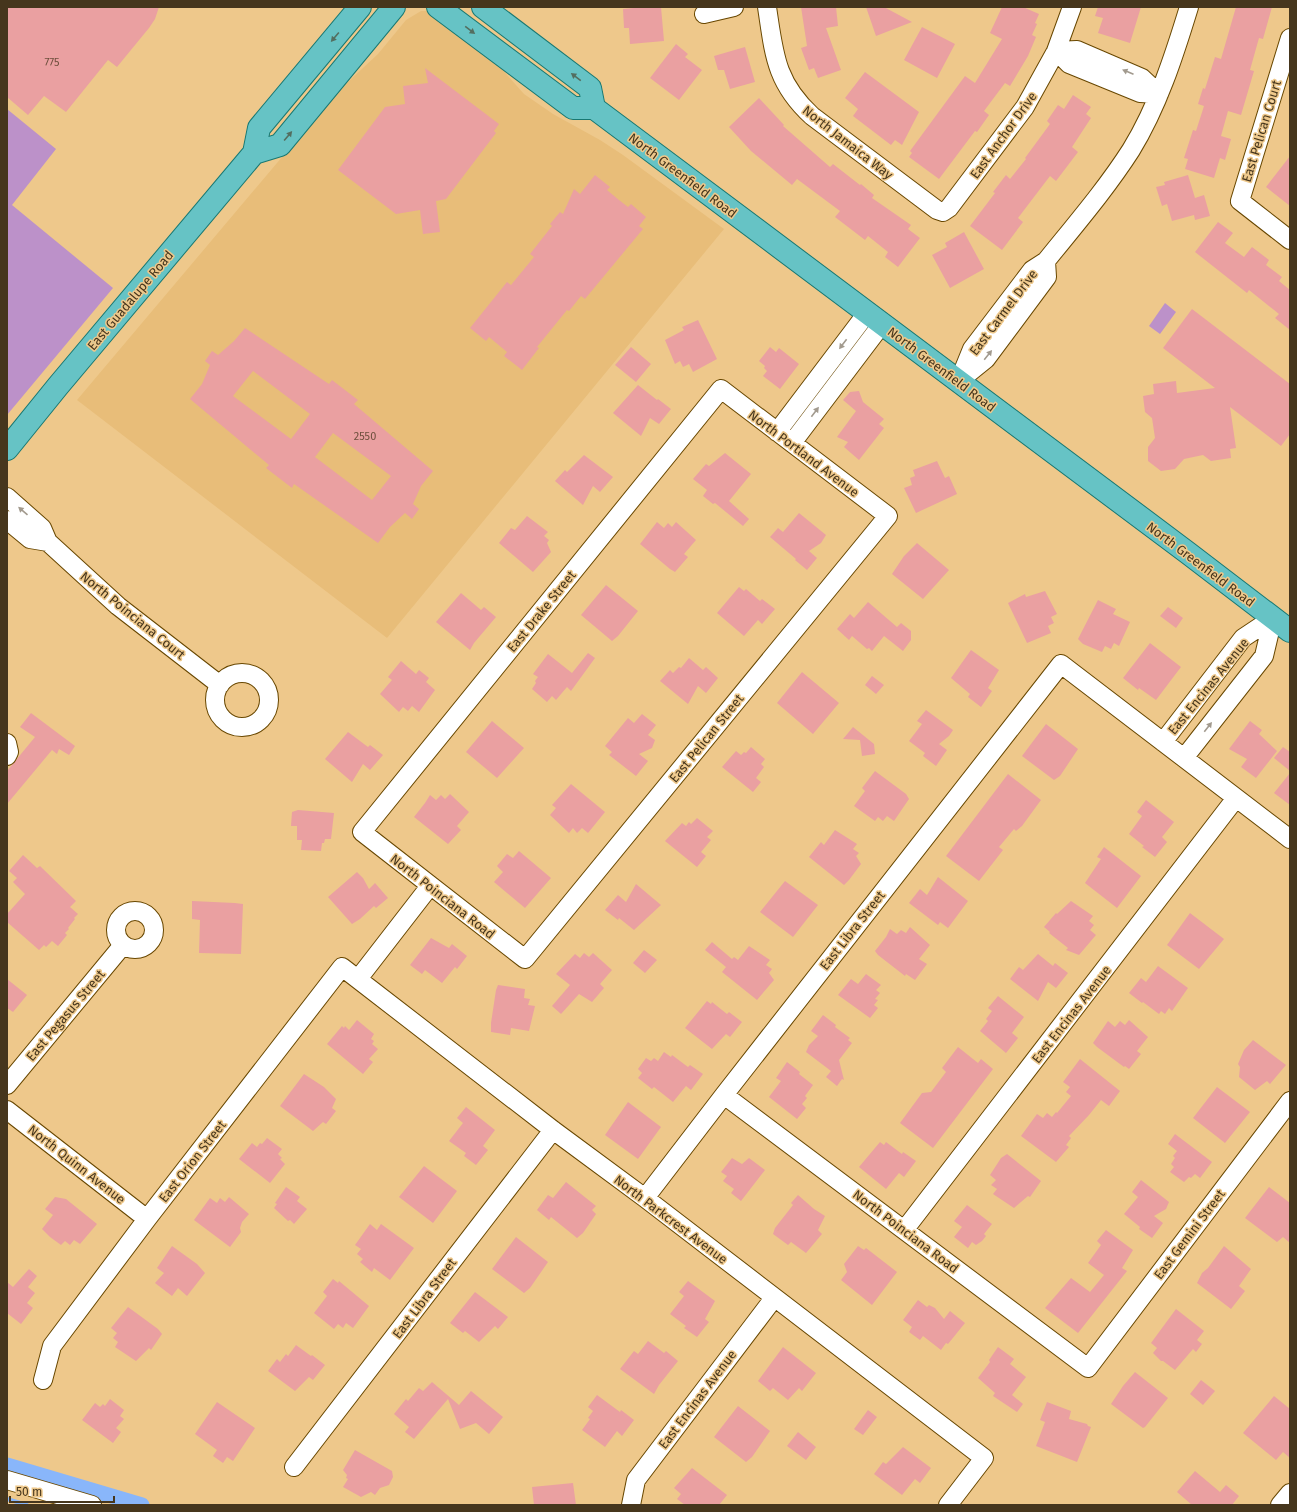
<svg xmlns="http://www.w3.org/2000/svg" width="1297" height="1512" font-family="'Fira Sans',sans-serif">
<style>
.built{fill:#e8bd79}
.green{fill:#bc91c9}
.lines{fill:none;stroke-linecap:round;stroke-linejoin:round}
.stream{stroke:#89b6fa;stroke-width:4}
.canal{stroke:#89b6fa;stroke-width:15}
.building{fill:#eaa0a1;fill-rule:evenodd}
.minor-casing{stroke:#684700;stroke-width:20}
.major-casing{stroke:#187872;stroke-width:24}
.minor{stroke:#fff;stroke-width:18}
.major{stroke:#66c3c5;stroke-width:22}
.oneway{fill:#536e60}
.oneway2{fill:#a29a8e}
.labels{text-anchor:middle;stroke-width:3;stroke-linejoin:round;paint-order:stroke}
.number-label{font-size:11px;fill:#6f503e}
.street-label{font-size:13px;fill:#46361d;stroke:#eec88b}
</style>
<rect width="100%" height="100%" fill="#eec88b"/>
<path class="built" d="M421,11H428L433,14L491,57L524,94L553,114L600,140L623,155L724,229L387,638L77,400L336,93L378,54L406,20Z"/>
<path class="green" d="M7,109L56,149L12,205L113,288L7,415Z
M1165,303L1176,312L1160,334L1149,326Z"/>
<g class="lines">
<path class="stream" d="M7,1499L27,1505"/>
<path class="canal" d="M7,1465L142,1505"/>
</g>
<path class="building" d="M7,7H159L155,19L149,28L117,67L108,60L66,112L44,96L28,115L7,97Z
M644,7H661L664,41L630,44L629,28H624L623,9Z
M801,7H836L838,26L826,28L841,70L818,78L814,68L809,70L801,48L807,46Z
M866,7H884L912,22L876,36Z
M1002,7H1023L1039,14L1035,23L1037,24L1032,35L1036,37L1028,56L1010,86L1005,83L984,111L989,115L977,132L975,131L939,179L909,157L912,153L910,151L965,76L975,83L1002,39L990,33Z
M1098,7H1141L1130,43L1098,33L1103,18L1095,16Z
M1236,7H1272L1263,39L1259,38L1250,70L1254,71L1241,115L1228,111L1221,136L1231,139L1225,160L1220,158L1214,178L1185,169L1188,159L1184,158L1193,130L1196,131L1204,106L1198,104L1203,88L1205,89L1215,57L1221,59Z
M922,27L955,44L937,78L904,60Z
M676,44L688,54L685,57L702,70L679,100L650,78Z
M745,47L755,82L730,89L724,70H718L714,56Z
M425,68L499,124L494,131L496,133L446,199L436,201L440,232L423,234L420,210L396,214L338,170L385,107L405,104L403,86L428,83Z
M865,72L919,112L902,145L895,140L891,145L853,116L858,109L845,98Z
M1073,95L1091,107L1086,114L1091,118L1072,147L1078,152L1056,181L1050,176L1018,218L1023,222L1002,250L970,226L995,193L993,192L1006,175L1010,179L1026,159L1025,158L1050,124L1047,121L1058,105L1064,109Z
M759,98L784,125L783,126L830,167L833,164L860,185L861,184L874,195L872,198L911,225L908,229L920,238L898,267L885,257L888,252L868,236L865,240L835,217L840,211L797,179L792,185L751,151L729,127Z
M1290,156V206L1266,187Z
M595,175L610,187L607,190L619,200L628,207L631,204L646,217L639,226L643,229L585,299L581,296L569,311L567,310L537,347L539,348L522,370L504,356L507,352L489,337L486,341L470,328L507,282L511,285L534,257L530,254L552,226L550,224L560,212L563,214L574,189L580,194Z
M1188,175L1195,198L1204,195L1210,216L1195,220L1194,215L1172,221L1167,204L1162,206L1156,187L1165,185L1164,182Z
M1218,222L1233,233L1225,243L1244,257L1252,247L1269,260L1266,265L1282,277L1279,281L1290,290V330L1275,318L1279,314L1249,290L1247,293L1195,252Z
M964,232L984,269L950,288L932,255L947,247L945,243Z
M1192,309L1290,384V434L1281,446L1230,407L1236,448L1230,449L1231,458L1211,461L1203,455L1184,459L1175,469L1161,471L1148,461V447L1155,438L1152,418L1145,412L1143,396L1154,394L1153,384L1176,381L1177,393L1215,388L1163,348Z
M698,320L717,359L693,372L689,364L683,367L680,361L675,364L665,340L684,330L682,327Z
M245,328L329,384L332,380L358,400L354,404L433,471L421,486L413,504L419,509L412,519L405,513L390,527L378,543L294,484L292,488L266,468L269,465L190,399L202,384L210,365L205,361L212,351L218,355L234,341ZM253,371L310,414L291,439L233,396ZM333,433L391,476L372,500L315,457Z
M631,347L651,364L636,382L615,365Z
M770,347L776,352L779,348L799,364L780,389L763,376L767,371L764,368L765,366L759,361Z
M638,385L657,400L658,399L671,409L659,424L650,418L641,436L613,413Z
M859,391L863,402L884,419L879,424L884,428L859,460L844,447L848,442L837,437L856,411L843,400L850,392Z
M725,453L751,474L729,501L749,519L743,526L715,503L713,504L703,496L707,490L693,479L706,464L709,466Z
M584,455L613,477L600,492L593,486L583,505L555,481L565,470L567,472Z
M937,461L945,478L949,476L957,494L916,513L904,488L912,485L910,478L915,476L913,470Z
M799,513L826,535L821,543L809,551L817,558L807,570L795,560L796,559L770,537L778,528L783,532Z
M527,516L548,532L544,536L549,540L547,543L551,552L533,572L499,543L511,528L515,530Z
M657,522L664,528L668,523L672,527L676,522L696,540L684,554L688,557L675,572L670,569L640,544Z
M917,543L949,570L923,599L892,574L904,556Z
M606,585L638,611L618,636L612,641L581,615Z
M739,587L744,591L746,589L760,601L762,599L775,609L762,624L758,620L744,636L717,613Z
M1045,591L1057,614L1051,617L1054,623L1048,626L1051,633L1027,643L1008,603L1025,594L1026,597Z
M461,593L481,610L484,607L496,617L474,643L470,650L436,622Z
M1098,600L1116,609L1113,614L1130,622L1119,646L1114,643L1111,649L1105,646L1102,652L1083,644L1078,639Z
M868,602L897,627L901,623L911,631V640L903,651L884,636L872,651L869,648L867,649L852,636L849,640L837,629L850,614L854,618Z
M1168,607L1183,618L1176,628L1160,616Z
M1150,643L1181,667L1156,700L1139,688L1138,690L1123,678Z
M971,650L999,670L988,688L992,691L981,707L968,697L970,694L951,678Z
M588,653L595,658L571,691L567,687L556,700L552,696L547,702L532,689L536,683L535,681L538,677L533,674L548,654L572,673Z
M689,658L703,670L706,667L718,678L706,693L698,686L688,704L660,681L670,670L673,673L679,667L681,668Z
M401,661L416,674L419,670L429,678L426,682L435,690L419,712L412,706L408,711L403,707L399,712L380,694L392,680L388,677Z
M802,672L839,703L813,734L777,703Z
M872,676L884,685L876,694L865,685Z
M926,710L953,730L949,736L939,744L947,750L936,766L923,756L925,753L909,741L922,724L917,721Z
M31,713L75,746L69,755L59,749L57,754L52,750L7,804V771L35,737L20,727Z
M642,714L656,725L648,735L655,740L652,748L639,754L648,761L636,776L609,755L612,752L605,746L628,718L634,723Z
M492,721L524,748L497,778L466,752Z
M1250,721L1262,730L1259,734L1277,751L1256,778L1241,767L1247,759L1229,749Z
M1046,724L1078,749L1060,776L1054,780L1022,756Z
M853,727L874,744L875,754L862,756L860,740L843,739Z
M348,732L368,747L370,745L383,755L370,770L363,764L352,782L325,759Z
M751,747L765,759L761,764L764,767L756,778L761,782L753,792L722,767L736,751L741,755L744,752L746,753Z
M1283,747L1290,752V771L1274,758Z
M875,771L906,794L909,799L894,821L887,816L883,821L878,817L875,821L854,806L865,791L862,788Z
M1290,773V805L1274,793Z
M1008,774L1041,800L1022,826L1016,831L1014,829L999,847L1003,850L979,881L946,856Z
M571,784L605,812L588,833L582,828L577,833L573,828L569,833L550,815L556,808L552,805Z
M450,794L469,812L457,826L461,830L448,844L414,817L425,803L430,795L436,800L441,795L445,799Z
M1146,800L1174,822L1162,837L1167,842L1155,857L1142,847L1144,846L1129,834L1142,816L1137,812Z
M298,810L334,813L331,839H325L324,843H322L321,851L301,850L302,840H297V826H291L292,812Z
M697,818L713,831L707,837L711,840L701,852L706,856L697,867L665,841L682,823L686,826L689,822L691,824Z
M835,830L857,844L853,849L859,853L856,856L861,864L849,880L844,885L809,857L821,842L824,845Z
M1104,847L1141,876L1117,908L1085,883L1101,859L1097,857Z
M519,851L551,878L525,908L494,882L503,872L497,866L507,854L513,858Z
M23,855L37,868L40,866L76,901L70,907L78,914L74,918L75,919L68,928L69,929L65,933L67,935L58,946L52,941L46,947L44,945L39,950L7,922V914L25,894L13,882L17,878L9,871Z
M357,872L363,878L369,889L375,883L388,898L376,908L374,906L360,919L352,924L328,897Z
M938,877L968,901L948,928L940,922L938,925L909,903L920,889L927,895Z
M785,881L818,905L793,937L760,912Z
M636,884L661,905L634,930L619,918L618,920L605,910L618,895L626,902Z
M192,901L235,903L243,904L241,954L199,953L200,920L192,919Z
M1071,901L1093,916L1089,921L1094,925L1090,930L1096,935L1079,955L1066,950L1068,948L1049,933L1050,932L1044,927L1056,913L1057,914Z
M1190,913L1224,939L1199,969L1167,945Z
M910,927L930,945L919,959L927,964L915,980L906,974L905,976L878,955L875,951L886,937L890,929L897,934L901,930L906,933Z
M431,938L449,948L452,944L467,956L457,969L455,967L442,983L425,970L422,974L410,965Z
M712,942L732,959L734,957L738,960L749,946L770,960L766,965L772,969L769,973L774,980L757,1000L722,972L726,967L705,950Z
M644,950L657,960L645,973L633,963Z
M584,953L589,957L593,953L612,970L600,984L604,988L592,1002L579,994L561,1014L552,1006L570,985L556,974L575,954L580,958Z
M1038,954L1053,966L1055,963L1068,973L1056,988L1048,982L1038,1001L1010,979L1019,967L1023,970Z
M1158,966L1188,988L1172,1011L1169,1008L1165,1014L1161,1011L1159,1014L1143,1002L1142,1003L1129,993L1141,978L1146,982Z
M866,974L881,985L876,990L880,993L875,999L878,1000L874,1005L878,1008L870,1018L838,995L851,979L858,984Z
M7,979L27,995L13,1012L7,1008Z
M498,985L525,989L524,998L530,999L528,1005L535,1006L529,1031L511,1028L510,1035L491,1032V1023L496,990Z
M998,996L1024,1017L1012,1033L1018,1038L1006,1053L980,1031L988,1021L986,1019L992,1011L988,1008Z
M707,1001L711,1004L712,1002L727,1014L729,1012L742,1022L730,1037L726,1034L712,1049L685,1028Z
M823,1015L836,1025L835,1027L850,1038L848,1040L852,1043L839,1060L844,1080L842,1079L837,1086L826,1077L831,1071L806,1052L809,1045L818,1036L811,1031Z
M357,1020L374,1034L371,1039L374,1041L372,1044L378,1049L369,1059L373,1062L363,1074L327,1044L342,1026L344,1028L345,1026L349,1030Z
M1129,1020L1148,1037L1137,1051L1141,1054L1129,1069L1125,1066L1124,1067L1097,1047L1093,1043L1108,1021L1115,1027L1120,1021L1125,1025Z
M1253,1040L1286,1065L1270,1084L1267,1081L1255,1090L1239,1077L1240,1067L1238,1064L1244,1050Z
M958,1047L978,1063L981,1059L993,1069L933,1148L900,1123L922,1093L931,1092L946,1072L942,1068Z
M664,1052L671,1057L672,1055L688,1067L690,1065L703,1074L691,1090L686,1086L673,1102L654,1087L652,1089L638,1078L642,1073L638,1069L646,1058L651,1061L654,1058L658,1061Z
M1080,1059L1120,1091L1109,1106L1101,1100L1089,1115L1069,1136L1071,1138L1066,1145L1069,1147L1056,1162L1021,1136L1037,1114L1043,1118L1047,1113L1052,1117L1056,1112L1057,1113L1071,1096L1066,1092L1070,1087L1063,1082Z
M787,1062L800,1072L799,1074L813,1085L805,1096L807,1098L802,1104L806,1108L797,1119L769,1097L781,1081L776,1078Z
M304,1074L324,1087L336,1099L332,1108L336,1111L326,1124L323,1122L313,1131L280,1106Z
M1217,1087L1250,1112L1225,1143L1193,1118Z
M628,1102L661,1127L638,1159L605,1135Z
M466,1107L495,1130L483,1146L488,1150L476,1165L464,1156L466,1153L449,1141L463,1123L457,1118Z
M1175,1134L1212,1162L1200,1178L1195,1174L1191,1178L1189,1177L1184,1182L1170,1172L1174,1167L1171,1164L1175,1158L1173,1156L1177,1151L1168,1144Z
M267,1138L282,1149L278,1154L282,1158L280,1159L285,1164L270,1183L239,1159L252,1143L257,1147L260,1143L262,1144Z
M880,1142L884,1145L886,1142L902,1154L903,1152L916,1161L904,1177L899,1173L886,1189L859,1167Z
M1007,1154L1041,1181L1030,1197L1028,1196L1014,1208L993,1194L997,1189L991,1185L996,1180L990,1175L1001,1158Z
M732,1158L742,1164L749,1158L765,1170L741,1201L731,1193L734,1189L723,1181L727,1176L721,1172Z
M424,1166L457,1191L433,1223L399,1197Z
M1141,1180L1169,1202L1166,1209L1154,1216L1163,1223L1152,1238L1139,1229L1140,1227L1124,1214L1138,1197L1132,1192Z
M566,1182L596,1206L592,1210L596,1214L583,1233L577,1238L551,1217L549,1220L537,1210L548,1195L553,1198Z
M286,1187L300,1197L297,1201L307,1209L294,1224L290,1220L288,1221L274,1208L277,1204L275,1203Z
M1269,1187L1290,1203V1243L1283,1237L1277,1242L1245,1218Z
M798,1195L814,1209L825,1216L818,1230L822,1234L806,1253L791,1242L788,1245L773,1234L775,1228L793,1205L791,1203Z
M55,1197L66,1199L97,1224L80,1244L74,1240L70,1245L65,1241L61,1245L50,1237L42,1229L53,1215L45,1209Z
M229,1197L249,1214L242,1222L240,1228L241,1232L230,1247L194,1220L210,1198L217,1203L220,1198L225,1202Z
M967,1205L992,1224L984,1234L986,1236L982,1241L976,1245L972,1242L968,1248L954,1237L962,1227L954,1221Z
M370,1224L377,1230L381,1224L414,1248L390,1280L374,1268L372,1272L360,1262L363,1259L357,1254L361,1249L355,1245Z
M1106,1230L1133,1250L1122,1268L1127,1271L1078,1333L1045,1308L1071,1278L1090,1292L1104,1275L1088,1263L1101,1245L1097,1241Z
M516,1237L548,1262L530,1288L524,1293L492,1269Z
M172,1246L197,1264L205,1273L187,1296L178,1288L172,1296L155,1283L164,1273L157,1268Z
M858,1246L864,1250L866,1248L897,1272L872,1305L841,1280L847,1272L844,1264Z
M1224,1246L1251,1269L1239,1286L1245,1291L1231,1309L1197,1283L1202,1273L1208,1268Z
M29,1269L37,1276L28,1287L35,1293L27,1303L33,1308L21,1324L7,1313V1282L13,1287Z
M333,1279L338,1283L339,1281L369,1306L353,1328L346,1323L343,1328L338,1324L334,1329L314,1313L327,1296L323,1292Z
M688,1281L715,1301L705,1319L709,1322L697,1337L684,1328L686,1326L670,1314L684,1296L679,1292Z
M475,1292L508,1317L498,1329L495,1326L479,1342L465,1331L463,1333L450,1323Z
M918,1300L927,1307L929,1305L935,1308L944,1319L950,1311L965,1323L948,1344L946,1343L941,1350L923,1336L920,1340L909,1332L912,1327L903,1320Z
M128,1307L158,1329L162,1334L151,1350L149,1348L136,1361L115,1347L118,1342L113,1338L117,1333L111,1328Z
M1176,1309L1204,1331L1197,1340L1202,1344L1196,1352L1193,1349L1175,1370L1163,1361H1161L1153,1353L1157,1348L1151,1343Z
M648,1341L664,1353L666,1351L678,1361L659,1385L654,1394L620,1369L634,1351L638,1354Z
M296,1345L311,1356L312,1355L325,1365L313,1380L309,1377L295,1391L268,1371L277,1359L280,1362L286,1354L288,1356Z
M783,1347L816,1373L802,1391L799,1388L788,1400L773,1388L770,1391L758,1381Z
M998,1347L1014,1359L1010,1364L1026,1377L1012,1395L1023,1404L1017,1412L993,1396L995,1393L978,1378L990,1362L989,1360Z
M1135,1372L1168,1398L1145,1427L1143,1428L1111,1404L1123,1386Z
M1201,1380L1215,1391L1203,1405L1190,1394Z
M432,1382L459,1405L471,1391L503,1417L489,1434L476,1423L460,1429L448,1399L414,1439L405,1432L409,1427L394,1414L406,1399L408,1401L419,1388L423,1391Z
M597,1395L620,1412L621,1410L634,1420L622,1436L617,1431L605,1447L582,1430L590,1419L588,1418L593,1411L588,1407Z
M1274,1396L1290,1409V1458L1283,1452L1276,1460L1243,1433Z
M110,1399L124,1410L120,1416L124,1419L116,1428L121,1432L113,1443L82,1420L95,1403L100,1407L103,1404L105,1406Z
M217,1402L255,1428L233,1461L227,1457L223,1463L213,1456L217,1450L195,1434Z
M1047,1402L1071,1411L1069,1419L1087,1424L1088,1426L1091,1427L1077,1462L1036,1446L1045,1422L1040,1420Z
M738,1406L770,1431L752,1457L746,1462L714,1437Z
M868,1410L877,1417L863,1435L854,1429Z
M798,1432L816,1447L806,1460L787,1446Z
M903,1447L931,1468L920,1483L915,1479L902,1495L874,1474L883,1462L886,1464Z
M355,1450L392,1471L393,1477L389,1485L380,1488L375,1495L371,1492L361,1497L343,1487L348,1479L346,1478L347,1475L343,1470Z
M692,1468L727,1495L719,1505H685L677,1499L681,1494L674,1488Z
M1195,1471L1220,1492L1226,1485L1239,1496L1232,1505H1192L1177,1492Z
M573,1483L576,1505H534L532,1487Z"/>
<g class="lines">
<g class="minor-casing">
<path id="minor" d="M767,7C774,53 775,82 812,116L937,210L943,212L949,208L1025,107L1056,51L1072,7
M704,14L734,7
M1290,38L1240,201L1290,240
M1056,51L1077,50L1142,78L1159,94
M1056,51L1069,64L1140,93L1159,94
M960,380L986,359L1047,277L1046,261
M959,381L972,349L1032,270L1046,261C1075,225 1106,189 1131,150C1158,106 1174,56 1189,7
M721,389L888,516L525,959L362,832Z
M777,432L867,313
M792,443L882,324
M7,497L42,528L48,542L118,606L220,685
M7,520L30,539L48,542
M215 700a27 27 0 1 1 54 0a27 27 0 1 1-54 0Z
M1163,742L1243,638L1273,618
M7,743L9,752L7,756
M1184,758L1264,656L1273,618
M116 930a19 19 0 1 1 38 0a19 19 0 1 1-38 0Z
M358,979L430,886
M7,1085L123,945
M724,1095L1088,1368L1290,1101
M7,1110L147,1219
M645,1198L724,1095L1061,664L1290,839
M905,1229L1236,798
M43,1380L52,1346L147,1219L342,967L553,1130L645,1198L984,1458L948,1505
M294,1467L553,1130
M7,1480L92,1505
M631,1505L636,1480L774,1298
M1280,1505L1290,1493"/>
</g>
<g class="major-casing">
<path id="major" d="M438,7L573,108H594L1188,553L1290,631
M483,7L590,88L594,108
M254,153L280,145L394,7
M7,449L58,386L254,153L259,128L360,7"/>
</g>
<use href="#minor" class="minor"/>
<use href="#major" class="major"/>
</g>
<defs><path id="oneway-solid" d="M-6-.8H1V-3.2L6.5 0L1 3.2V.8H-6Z"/></defs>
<g class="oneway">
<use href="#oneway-solid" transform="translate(470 30) rotate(37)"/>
<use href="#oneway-solid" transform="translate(335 37) rotate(130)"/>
<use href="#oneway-solid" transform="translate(576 77) rotate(-143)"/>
<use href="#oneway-solid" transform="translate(288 136) rotate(-50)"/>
</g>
<g class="oneway2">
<use href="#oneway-solid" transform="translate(1128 72) rotate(-157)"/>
<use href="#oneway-solid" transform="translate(843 344) rotate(127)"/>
<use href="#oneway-solid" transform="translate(988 355) rotate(-51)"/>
<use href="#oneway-solid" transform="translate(815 412) rotate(-53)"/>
<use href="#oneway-solid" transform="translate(23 511) rotate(-139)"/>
<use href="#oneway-solid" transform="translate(1208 727) rotate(-52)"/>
</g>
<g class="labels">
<g class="number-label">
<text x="52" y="66">775</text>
<text x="365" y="440">2550</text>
</g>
<g class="street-label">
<text transform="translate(1261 131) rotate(-73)" y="5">East Pelican Court</text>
<text transform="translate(1003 135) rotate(-54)" y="5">East Anchor Drive</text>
<text transform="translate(848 142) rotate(38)" y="5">North Jamaica Way</text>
<text transform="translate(683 175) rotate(37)" y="5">North Greenfield Road</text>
<text transform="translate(130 300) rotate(-50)" y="5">East Guadalupe Road</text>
<text transform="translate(1003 312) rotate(-53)" y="5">East Carmel Drive</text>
<text transform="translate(942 369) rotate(37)" y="5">North Greenfield Road</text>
<text transform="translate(804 453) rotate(37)" y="5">North Portland Avenue</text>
<text transform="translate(1201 564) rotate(37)" y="5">North Greenfield Road</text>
<text transform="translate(541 611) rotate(-51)" y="5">East Drake Street</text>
<text transform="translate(133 615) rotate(39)" y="5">North Poinciana Court</text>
<text transform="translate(1208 686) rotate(-51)" y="5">East Encinas Avenue</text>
<text transform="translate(706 738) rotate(-51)" y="5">East Pelican Street</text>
<text transform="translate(443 896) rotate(38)" y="5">North Poinciana Road</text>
<text transform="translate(852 930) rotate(-52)" y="5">East Libra Street</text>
<text transform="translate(1071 1014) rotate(-52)" y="5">East Encinas Avenue</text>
<text transform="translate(65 1015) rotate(-50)" y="5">East Pegasus Street</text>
<text transform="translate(192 1161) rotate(-52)" y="5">East Orion Street</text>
<text transform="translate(77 1164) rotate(38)" y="5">North Quinn Avenue</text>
<text transform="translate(671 1219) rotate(37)" y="5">North Parkcrest Avenue</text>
<text transform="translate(906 1231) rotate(37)" y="5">North Poinciana Road</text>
<text transform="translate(1189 1234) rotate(-53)" y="5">East Gemini Street</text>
<text transform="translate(424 1298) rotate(-53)" y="5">East Libra Street</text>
<text transform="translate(697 1399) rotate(-53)" y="5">East Encinas Avenue</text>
</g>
</g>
<rect width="1297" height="1512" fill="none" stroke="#46361d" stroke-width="16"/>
<path d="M10 1496v6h104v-6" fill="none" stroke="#46361d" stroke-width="2"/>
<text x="16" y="1496" font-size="12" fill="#46361d" stroke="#eec88b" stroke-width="3" paint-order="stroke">50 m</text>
</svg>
